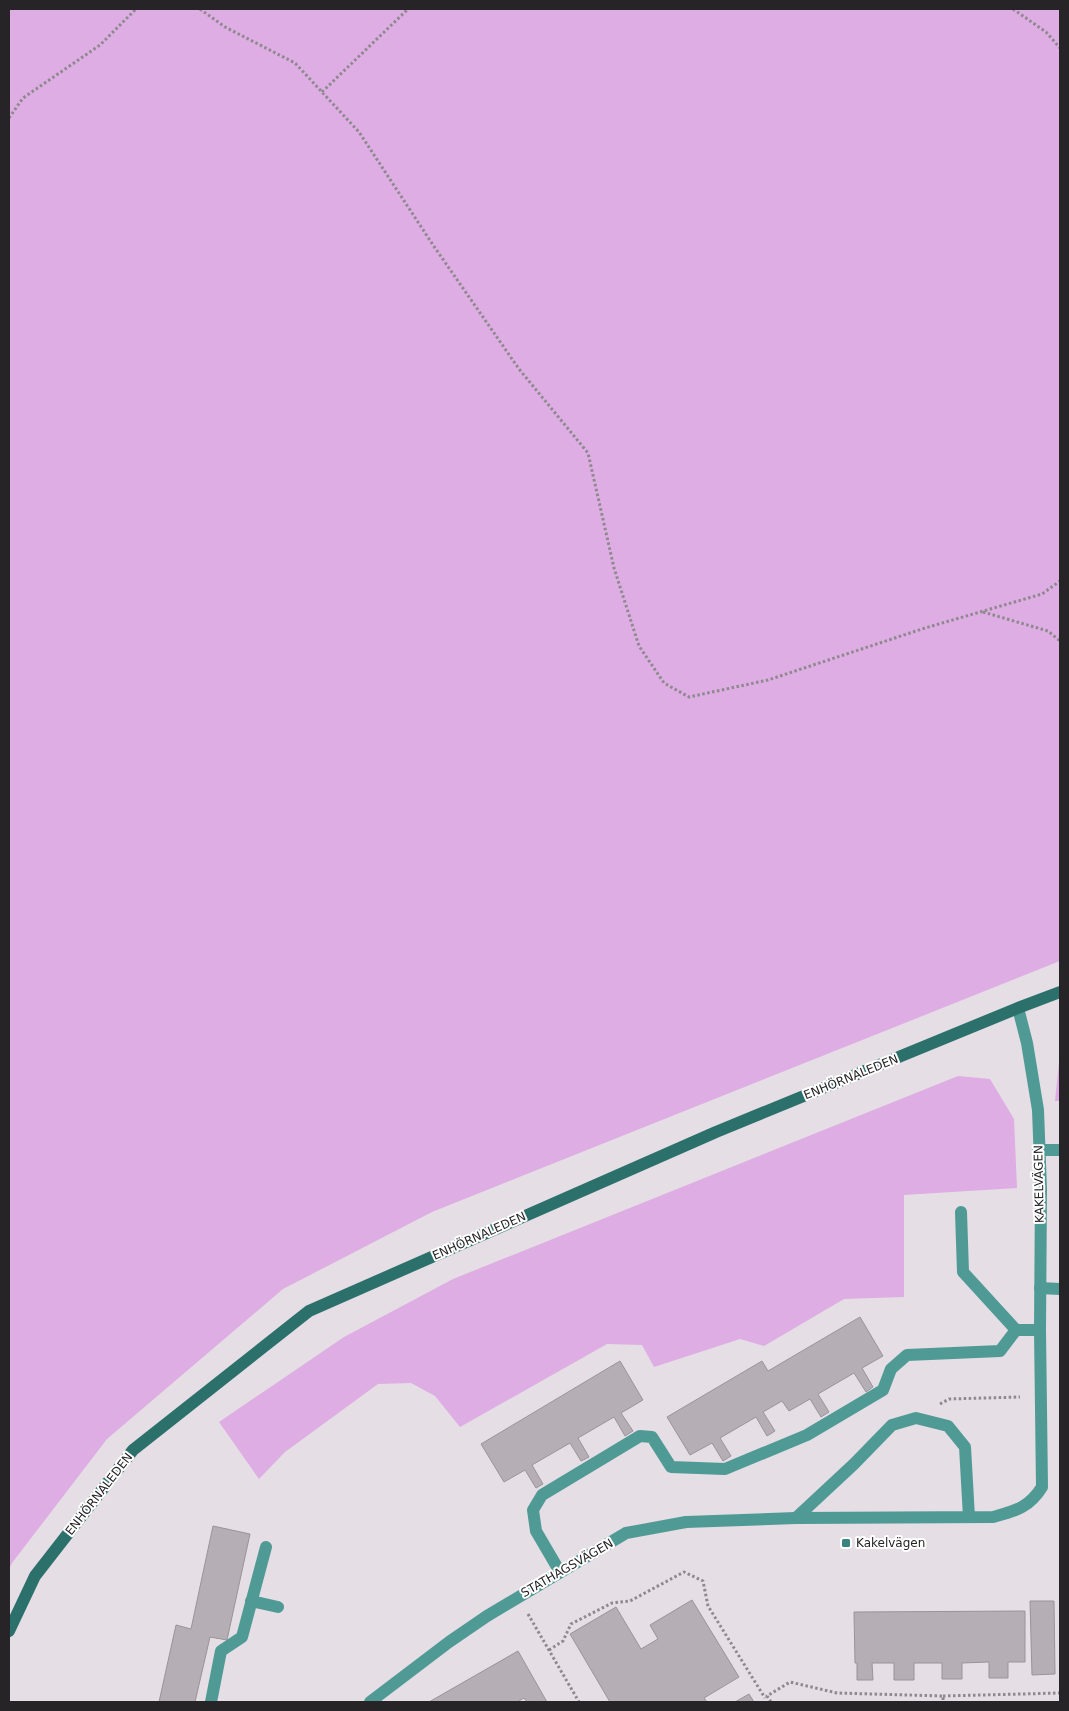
<svg xmlns="http://www.w3.org/2000/svg" width="1069" height="1711" font-family="'DejaVu Sans',sans-serif">
<style>
.green{fill:#deade3}
.building{fill:#b5afb5;stroke:#99939a}
.lines{fill:none;stroke-linecap:round;stroke-linejoin:round}
.path{stroke:#8d898d;stroke-width:3;stroke-dasharray:2.5 2.5;stroke-linecap:butt}
.lane{stroke:#509a96;stroke-width:12}
.street{stroke:#509a96;stroke-width:12}
.secondary{stroke:#2c706c;stroke-width:12}
.poi-dot{fill:#3b837f;stroke:#fff;stroke-width:2}
.labels{text-anchor:middle;stroke-width:4;stroke-linejoin:round;paint-order:stroke}
.street-label{font-size:12px;fill:#262426;stroke:#fff}
.poi-label{font-size:12px;fill:#262426;stroke:#fff;text-anchor:start}
</style>
<rect width="100%" height="100%" fill="#e5dee5"/>
<path class="green" d="M9,9H1060V961L432,1212L283,1289L107,1439L12,1563L9,1569Z
M1060,1051V1101H1055L1060,1052Z
M958,1076L990,1079L1014,1119L1017,1188L904,1195V1297L844,1299L764,1346L740,1339L654,1367L642,1345L607,1344L460,1427L435,1396L411,1383L378,1384L285,1452L259,1479L219,1422L344,1337L453,1279Z"/>
<path class="building" d="M860,1317L883,1356L862,1368L873,1387L866,1392L854,1373L818,1394L829,1412L821,1417L810,1399L789,1411L782,1401L763,1412L775,1431L767,1436L756,1417L720,1438L731,1456L723,1461L712,1443L690,1455L667,1417L762,1361L768,1371Z
M620,1361L643,1400L621,1413L633,1431L625,1436L614,1417L578,1438L589,1457L581,1461L570,1443L532,1465L543,1484L536,1488L525,1470L504,1482L481,1444Z
M213,1526L250,1534L227,1640L210,1637L195,1702H159L176,1625L191,1629Z
M692,1600L739,1677L704,1698L707,1702H610L570,1634L616,1607L641,1649L658,1639L650,1625Z
M1030,1601H1054L1055,1674L1032,1675Z
M1025,1611V1662H1008V1678H989V1662L962,1663V1679H942V1663H914V1680H894V1663H872L873,1680H857V1663H855L854,1612Z
M518,1651L547,1702H527L524,1698L517,1702H429Z
M749,1694L754,1702H735Z"/>
<g class="lines">
<path class="path" d="M200,9L225,27L295,63L359,132L433,245L519,369L588,453L614,568L639,646L664,683L689,697L768,680L925,628L1042,594L1060,581
M1013,9L1046,32L1060,48
M322,92L408,9
M9,118L23,98L100,45L136,9
M983,612L1048,631L1060,641
M940,1404L949,1399L1020,1397
M528,1614L579,1702
M549,1650L563,1641L571,1624L612,1603L630,1601L684,1572L703,1581L708,1606L765,1698
M943,1696L1060,1693
M771,1702L767,1696L790,1682L837,1693L943,1696V1702"/>
<path class="lane" d="M961,1212L963,1272L1016,1330
M1040,1288L1060,1289
M796,1518L854,1464L892,1425L916,1418L948,1426L965,1447L969,1517
M560,1572L536,1531L533,1510L542,1495L640,1436L652,1437L671,1467L725,1469L807,1435L883,1390L891,1369L907,1355L1000,1351L1016,1330H1040
M251,1601L278,1607
M211,1702L221,1651L242,1637L266,1547"/>
<path class="street" d="M1038,1150H1060
M370,1702L449,1642L487,1616L626,1533L686,1522L796,1518L993,1517C1015,1511 1029,1508 1042,1487L1040,1330L1041,1189L1038,1110L1027,1043L1018,1008"/>
<path class="secondary" d="M9,1631L35,1576L133,1450L309,1311L716,1132L1018,1008L1060,992"/>
</g>
<rect class="poi-dot" x="841" y="1538" width="10" height="10" rx="2.5"/>
<g class="labels">
<g class="street-label">
<text transform="translate(851 1077) rotate(-22)" y="4">ENHÖRNALEDEN</text>
<text transform="translate(1039 1184) rotate(-91)" y="4">KAKELVÄGEN</text>
<text transform="translate(479 1236) rotate(-24)" y="4">ENHÖRNALEDEN</text>
<text transform="translate(99 1494) rotate(-52)" y="4">ENHÖRNALEDEN</text>
<text transform="translate(567 1568) rotate(-30)" y="4">STATHAGSVÄGEN</text>
</g>
<g class="poi-label">
<text x="856" y="1547">Kakelvägen</text>
</g>
</g>
<rect width="1069" height="1711" fill="none" stroke="#262426" stroke-width="20"/>
</svg>
